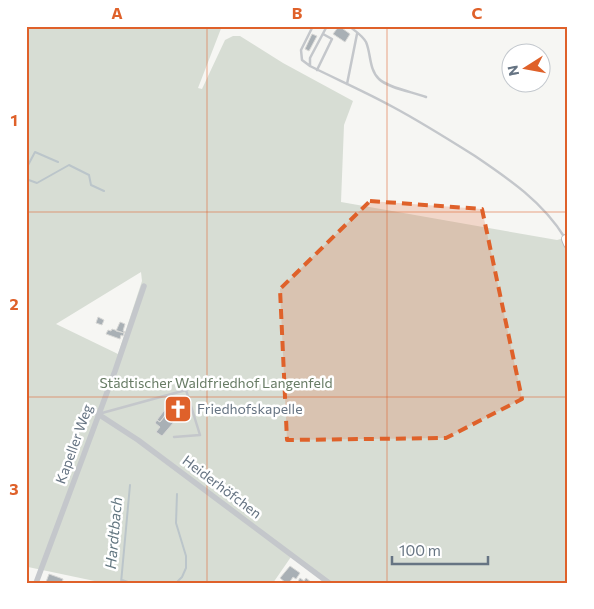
<svg xmlns="http://www.w3.org/2000/svg" width="594" height="609" font-family="Commissioner,sans-serif">
<style>
.green{fill:#d7ddd4;fill-rule:evenodd}
.lines{fill:none;stroke-linecap:round;stroke-linejoin:round}
.stream{stroke:#bbc5ca;stroke-width:2}
.building{fill:#a9b0b5;stroke:#d8d8d6}
.secondary-casing{stroke:#b4b9bd;stroke-width:10}
.lane{stroke:#c4c7cb;stroke-width:2.5}
.street{stroke:#c4c7cb;stroke-width:5.5}
.secondary{stroke:#fff;stroke-width:8}
.marked{fill:#df612a;fill-opacity:0.2;stroke:#df612a;stroke-width:4;stroke-dasharray:10 6;stroke-linejoin:round}
.grid{fill:none;stroke:#df612a;stroke-width:1;stroke-opacity:0.55}
.labels{text-anchor:middle;stroke-width:5;stroke-linejoin:round;paint-order:stroke}
.park-label{font-size:14px;fill:#677b64;stroke:#fff}
.poi-label{font-size:14px;fill:#667483;stroke:#fff;text-anchor:start}
.street-label{font-size:14px;fill:#667483;stroke:#fff}
.water-label{font-size:15px;font-style:italic;fill:#627680;stroke:#fff}
.neatline{fill:none;stroke:#df612a;stroke-width:2}
.grid-label{font-size:16px;text-anchor:middle;font-weight:bold;fill:#df612a}
</style>
<rect width="100%" height="100%" fill="#f6f6f3"/>
<path class="green" d="M26,26H222L198,88L202,89L225,40L233,36H240L283,63L353,101L344,125L341,202L557,240L568,237V583H331L293,554L273,583H104L28,567L26,572ZM141,272L142,281L118,354L56,324Z"/>
<g class="lines">
<path class="stream" d="M26,169L35,152L58,162
M26,179L37,183L69,165L89,175L91,185L104,191
M122,580L131,583
M121,583L130,485
M153,583H154
M176,583L182,577L186,568V556L176,523L177,494"/>
</g>
<path class="building" d="M339,26L350,34L345,42L333,34Z
M312,34L317,36L309,51L305,49Z
M98,317L104,320L102,325L96,323Z
M120,322L125,324L123,331L125,332L124,333L116,331Z
M112,329L124,333L123,336L121,335L120,339L106,334L108,330L111,331Z
M172,400L175,402L160,422L157,420Z
M175,402L186,410L181,416L170,409Z
M167,413L174,417L177,413L180,415L162,436L156,432L160,427L155,423L157,420L160,422Z
M290,566L300,573L296,579L293,577L289,583H286L280,578Z
M49,574L63,579L62,583L46,582Z
M300,578L304,581L306,578L312,583H297Z"/>
<g class="lines">
<g class="secondary-casing">
<path id="secondary" d="M566,239L568,244"/>
</g>
<path class="lane" d="M327,26L310,58V66C338,80 366,92 393,107C421,122 448,139 475,156C509,179 543,202 565,238
M349,26C355,31 362,35 366,42C371,53 369,70 379,79C388,88 413,92 426,97
M310,66L302,60L301,50L313,26
M317,70L332,39L323,34
M347,84L357,34
M102,413L186,390L200,435L174,437"/>
<path class="street" d="M98,414L138,440L329,583
M36,583L115,371L144,286"/>
<use href="#secondary" class="secondary"/>
</g>
<path class="marked" d="M370,201L482,209L522,399L446,438L287,440L280,289Z"/>
<path class="grid" d="M207,26V583M387,26V583M26,212H568M26,397H568"/>
<defs>
<g id="church-square" transform="scale(1.4375)"><rect x="-9" y="-9" width="18" height="18" rx="4" fill="#df612a" stroke="#fff"/><path d="M-1.2-6h2.4v3.5h3.3v2.4h-3.3V6h-2.4V-.1h-3.3v-2.4h3.3Z" fill="#fff"/></g>
</defs>
<g fill-rule="evenodd">
<use href="#church-square" x="178" y="409"/>
</g>
<g class="labels">
<g class="park-label">
<text x="216" y="388">Städtischer Waldfriedhof Langenfeld</text>
</g>
<g class="poi-label">
<text x="197" y="414">Friedhofskapelle</text>
</g>
<g class="street-label">
<text transform="translate(74 444) rotate(-70)" y="5">Kapeller Weg</text>
<text transform="translate(222 487) rotate(37)" y="5">Heiderhöfchen</text>
</g>
<g class="water-label">
<text transform="translate(114 533) rotate(-85)" y="5">Hardtbach</text>
</g>
</g>
<rect width="594" height="609" fill="none" stroke="#ffffff" stroke-width="55"/>
<g transform="translate(526 68) rotate(259)"><circle r="24" fill="#ffffff" stroke="#c2c7cd"/>
<path d="M0-4L9 19L0 12L-9 19Z" fill="#df612a"/>
<text y="-8" font-size="14" font-weight="bold" text-anchor="middle" fill="#667483">N</text>
</g>
<path d="M392 556v8h96v-8" fill="none" stroke="#667483" stroke-width="2.5"/>
<text x="399" y="556" font-size="15" fill="#667483" stroke="#ffffff" stroke-width="4" paint-order="stroke">100 m</text>
<rect x="28" y="28" width="538" height="554" class="neatline"/>
<g class="grid-label">
<text x="117" y="19">A</text>
<text x="297" y="19">B</text>
<text x="477" y="19">C</text>
<text x="14" y="126">1</text>
<text x="14" y="310">2</text>
<text x="14" y="495">3</text>
</g>
</svg>
